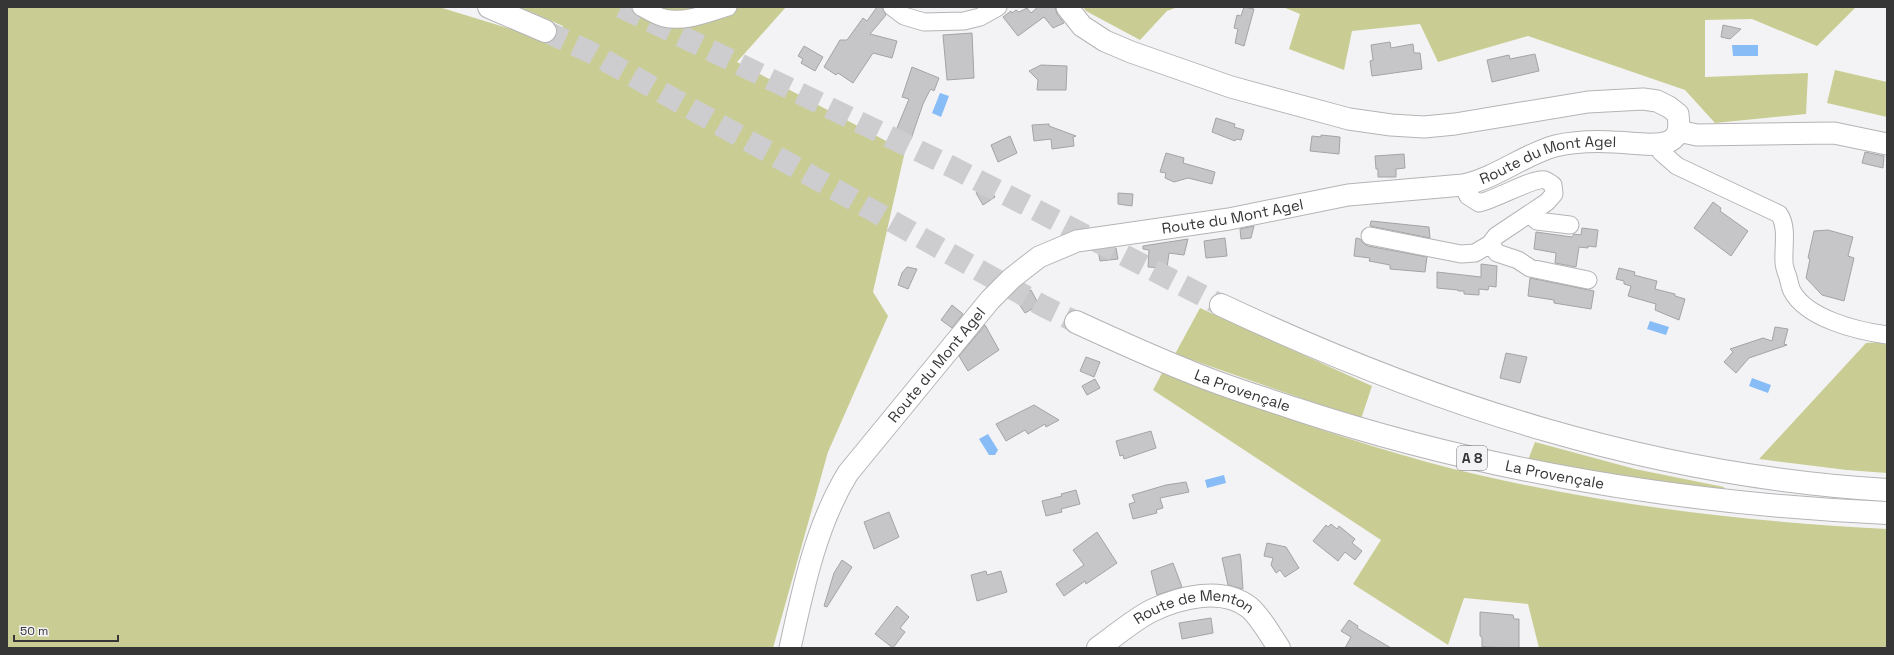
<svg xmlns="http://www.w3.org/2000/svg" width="1894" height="655" font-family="'Space Grotesk',sans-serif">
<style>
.green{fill:#cacd93}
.water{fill:#87bcf7}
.building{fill:#c6c6c8;stroke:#a4a4a6}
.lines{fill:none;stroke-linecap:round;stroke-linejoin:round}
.motorway-tunnel{stroke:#cdcdcf;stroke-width:22;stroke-dasharray:22 11;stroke-linecap:butt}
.minor-casing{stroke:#b4b4b6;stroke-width:19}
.tertiary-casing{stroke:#b4b4b6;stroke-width:23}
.secondary-casing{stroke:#b4b4b6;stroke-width:24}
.motorway-casing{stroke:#b4b4b6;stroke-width:24}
.minor{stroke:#fff;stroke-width:17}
.tertiary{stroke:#fff;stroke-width:21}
.secondary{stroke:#fff;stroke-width:22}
.motorway{stroke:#fff;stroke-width:22}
.labels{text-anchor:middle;stroke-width:3.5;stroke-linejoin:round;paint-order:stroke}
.shield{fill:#f3f3f5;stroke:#6f6f70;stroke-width:1}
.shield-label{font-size:14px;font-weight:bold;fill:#363637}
.street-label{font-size:15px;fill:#363637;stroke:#f3f3f5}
</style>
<rect width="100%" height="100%" fill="#f3f3f5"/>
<path class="green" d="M7,7H439L521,32L554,44L563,26L519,7H786L737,62L905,151L873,292L888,316L828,452L773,648H7Z
M1083,7H1178L1167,11L1140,40L1086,11Z
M1283,7H1856L1817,46L1752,19L1705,20V77L1808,73L1806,114L1715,123L1685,90L1528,36L1438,62L1420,24L1352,31L1344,70L1289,49L1300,14Z
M1835,70L1887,82V117L1827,103Z
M1200,308L1372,386L1361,419L1175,354Z
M1887,342V473L1847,470L1759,459L1866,343Z
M1162,373C1267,411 1371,450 1479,475C1613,506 1750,522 1887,529V648H1539L1528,604L1464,598L1448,645L1353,584L1381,540L1153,390Z
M1535,442L1635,469L1724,487L1723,492L1685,487L1528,460Z"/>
<path class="water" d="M1732,45H1758V56H1733Z
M940,93L949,96L941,117L932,113Z
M1650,321L1669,327L1666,335L1647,329Z
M1752,378L1771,385L1768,393L1749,386Z
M988,434L998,450L995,455H989L979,439Z
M1224,475L1226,483L1207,488L1205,480Z"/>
<path class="building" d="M877,7H882L886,15L870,34L897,41L892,58L873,53L853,83L838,73L836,75L824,67L840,40H847L863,18L867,21Z
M1038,7H1055L1057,14L1064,23L1053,28L1044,17L1018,36L1003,17L1011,11L1012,13L1016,10L1019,12L1027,8L1031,13Z
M1244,7L1254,9L1244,46L1235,43L1238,29L1234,28L1237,15L1241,16Z
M1723,25L1741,29L1730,39L1721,37Z
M972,33L974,78L947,80L943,35Z
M1390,42L1391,48L1413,44L1414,53H1420L1422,69L1372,76L1370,61L1373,60L1371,45Z
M804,46L823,57L815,71L801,63L803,59L798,56Z
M1535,54L1539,71L1492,82L1487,60L1509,55L1510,59Z
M1041,65L1067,66L1066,90H1037L1038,80L1029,71Z
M912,67L939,78L934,91L931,89L929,92L923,104L911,139L895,133L909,99L902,97Z
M1216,118L1235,124L1234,127L1244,130L1241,140L1236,139L1235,141L1212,132Z
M1049,124V126L1076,136L1073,137L1074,146L1052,149L1051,139L1034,141L1032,125Z
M1321,135L1340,137L1339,154L1310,151L1312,136L1321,137Z
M1010,136L1017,153L998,162L991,145Z
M1865,152L1884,156L1883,168L1862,163Z
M1166,153L1184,158L1183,163L1215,172L1212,184L1188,178L1174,182L1165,178L1166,173L1160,172Z
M1404,154L1405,168L1396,169V177H1378V169H1376L1375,156Z
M988,185L995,197L983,205L976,193Z
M1118,193L1133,194L1132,206L1118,204Z
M1713,202L1721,208L1720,211L1748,231L1731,256L1694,228Z
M1371,221L1429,227L1430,238L1370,226Z
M1254,226L1251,238L1241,239L1240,229Z
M1582,228L1598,230L1596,247L1588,246V248L1579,247L1576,267L1555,263L1556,253L1534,249L1536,232L1572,237L1574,234L1581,235Z
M1828,230L1853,237L1848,256L1854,258L1844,301L1822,295L1806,278L1810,259L1808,258L1814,231Z
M1225,238L1227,256L1206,258L1204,241Z
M1356,238L1360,239L1363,243L1368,246L1427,257L1425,272L1390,269V265L1369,261L1370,258L1354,256Z
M1188,239L1184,255L1169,253L1167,268L1148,267L1149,250L1143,249V246Z
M1116,248L1118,259L1100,261L1098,250Z
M1481,264L1497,266L1496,287L1489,286L1488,290L1479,289V295L1464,294V291H1458V290L1437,288V272L1481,277Z
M907,267L917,269L908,289L898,285L902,273Z
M1619,268L1635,272L1634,275L1657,281L1655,289L1675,294V296L1685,299L1679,320L1655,310L1656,304L1628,296L1631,286L1624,284V281L1616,279Z
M1530,278L1594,291L1591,309L1554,303V300L1528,296Z
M1031,290L1039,305L1025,313L1015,298Z
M952,305L963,314L952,328L941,320Z
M985,325L999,350L968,371L959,356Z
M1775,327L1788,329L1784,344L1787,345L1749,358L1736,373L1724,362L1733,352L1730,349L1763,338L1772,341Z
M1506,353L1527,357L1520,383L1500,378Z
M1086,357L1100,362L1094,377L1080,371Z
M1095,379L1100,388L1087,395L1082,386Z
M1034,405L1059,420L1046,427L1045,424L1028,434L1025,430L1006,441L996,424Z
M1151,431L1156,448L1124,459L1123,455L1120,456L1116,441Z
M1186,482L1189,492L1160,498L1163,508L1156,510L1157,513L1133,519L1129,504L1135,502L1132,495L1166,485Z
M1076,490L1080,504L1061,509L1062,512L1046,516L1042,501L1062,496L1061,494Z
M889,512L899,537L874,549L864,522Z
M1331,524L1337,529L1339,526L1355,539L1352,543L1362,551L1355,560L1345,552L1338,561L1313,541L1326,525L1328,527Z
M1097,532L1117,563L1086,584L1085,581L1064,596L1056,584L1084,565L1073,550Z
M1267,543L1286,547L1299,568L1285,577L1280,570L1276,573L1271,565L1273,558L1264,556Z
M1240,554L1241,560L1243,589L1228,585L1222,558Z
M842,560L852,567L827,607L824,606L834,573Z
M1173,563L1182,587L1157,595L1151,571Z
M986,571L987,575L1001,571L1007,592L977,601L971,575Z
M897,606L909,617L900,628L905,632L893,648L875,634Z
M1480,612L1513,615L1514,619H1519V648L1482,647V637L1480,636Z
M1211,618L1213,633L1182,639L1179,623Z
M1349,620L1358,626L1357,628L1391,648H1345L1351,637L1341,631Z"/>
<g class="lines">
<path class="motorway-tunnel" d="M621,7L952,167L1221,305
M545,31L590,52L1043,306L1076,322"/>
<g class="minor-casing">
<path id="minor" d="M641,7C648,11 656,16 664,18C685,23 708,13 728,7
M892,7L904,16L924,22L964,21L980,17L998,7
M1660,143L1661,152L1677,166L1779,214C1788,227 1783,247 1784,262C1784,267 1786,272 1788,277C1789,281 1790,287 1792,291C1807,319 1858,331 1887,335
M1530,214L1537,221L1570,225
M1370,236L1461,254L1475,253L1490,244L1496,236L1547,202L1554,194L1553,185C1551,184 1548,181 1545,180C1534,177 1495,200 1479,203L1468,196L1463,185
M1490,244L1497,253L1518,260L1530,268L1588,280"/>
</g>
<g class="tertiary-casing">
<g id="tertiary">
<path d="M1678,131L1697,135L1834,133L1887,144"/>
<path id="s1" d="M790,648C803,589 816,525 848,473L990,300L1012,278L1039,257L1077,241L1229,219L1348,195L1463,185C1496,178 1523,155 1555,146C1573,142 1594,141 1613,142C1628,142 1657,148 1670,141C1681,135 1679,125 1678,114L1669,107L1657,101L1643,99L1588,102L1455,124L1424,127L1391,125L1349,119L1231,87L1131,52L1105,41L1082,26L1067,7"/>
</g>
</g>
<g class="secondary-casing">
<g id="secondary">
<path id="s2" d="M1098,648C1115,636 1132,621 1151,611C1180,597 1223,586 1250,608C1262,619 1270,635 1279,648"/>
</g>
</g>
<g class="motorway-casing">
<g id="motorway">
<path d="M489,7L545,31"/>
<path d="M1221,305C1434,405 1651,476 1887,490"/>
<path id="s3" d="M1076,322C1113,339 1150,356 1188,371C1223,386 1260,397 1296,409C1487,472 1686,504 1887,513"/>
</g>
</g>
<use href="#minor" class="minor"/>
<use href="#tertiary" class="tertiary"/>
<use href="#secondary" class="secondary"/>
<use href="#motorway" class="motorway"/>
</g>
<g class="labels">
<rect class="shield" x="1457" y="446" width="30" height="24" rx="3"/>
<g class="shield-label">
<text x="1472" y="463">A 8</text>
</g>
<g class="street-label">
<text dy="5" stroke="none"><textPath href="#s1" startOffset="996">Route du Mont Agel</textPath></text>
<text dy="5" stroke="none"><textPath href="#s1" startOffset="673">Route du Mont Agel</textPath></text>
<text dy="5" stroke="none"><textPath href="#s1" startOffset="325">Route du Mont Agel</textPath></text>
<text dy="5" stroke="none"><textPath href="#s3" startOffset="180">La Provençale</textPath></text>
<text dy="5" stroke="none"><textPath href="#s3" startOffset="504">La Provençale</textPath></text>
<text dy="5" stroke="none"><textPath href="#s2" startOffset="109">Route de Menton</textPath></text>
</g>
</g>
<rect width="1894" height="655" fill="none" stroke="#363637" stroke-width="16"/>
<path d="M14 635v6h104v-6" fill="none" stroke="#363637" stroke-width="2"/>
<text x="20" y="635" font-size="12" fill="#363637" stroke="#f3f3f5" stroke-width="3" paint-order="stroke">50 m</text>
</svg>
